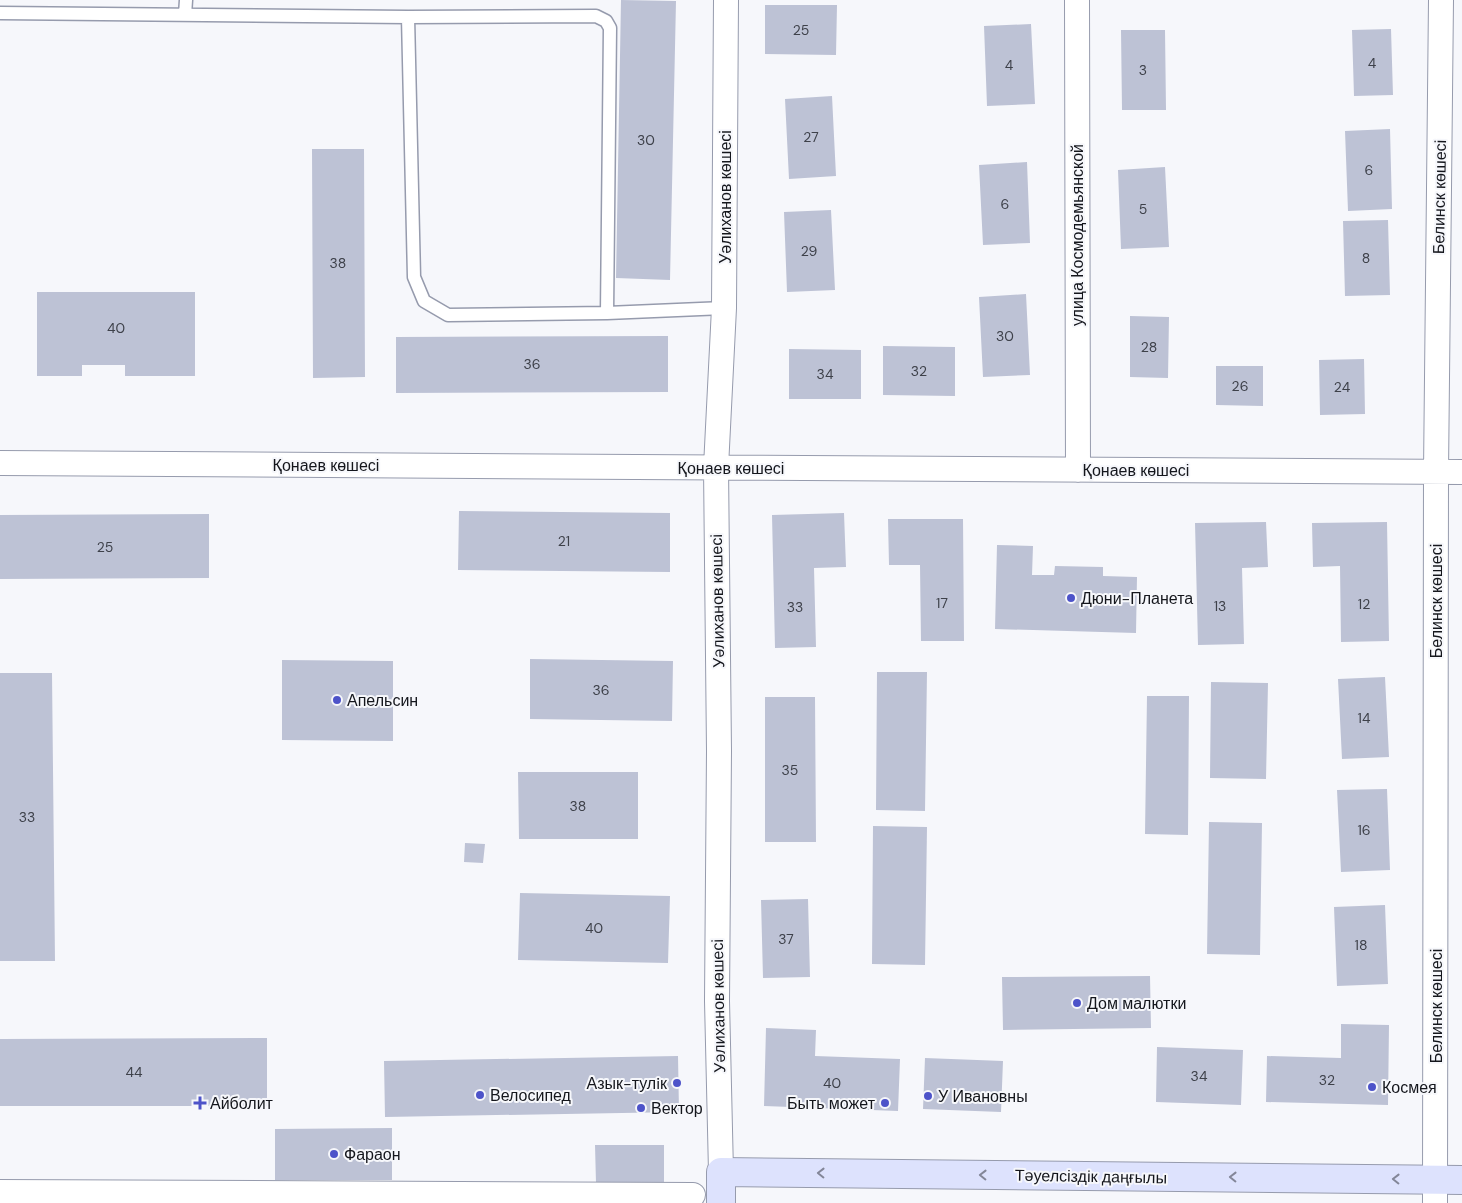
<svg xmlns="http://www.w3.org/2000/svg" width="1462" height="1203" font-family="'DM Sans',sans-serif">
<style>
.building{fill:#bdc2d5}
.lines{fill:none;stroke-linecap:round;stroke-linejoin:round}
.lane-casing{stroke:#969bad;stroke-width:15}
.street-casing{stroke:#969bad;stroke-width:26}
.secondary-casing{stroke:#969bad;stroke-width:30}
.lane{stroke:#fff;stroke-width:12}
.street{stroke:#fff;stroke-width:24}
.secondary{stroke:#dde2fd;stroke-width:28}
.oneway{stroke:#838698}
.poi-dot{fill:#4d53c9;stroke:#f6f7fb;stroke-width:2}
.labels{text-anchor:middle;stroke-width:4;stroke-linejoin:round;paint-order:stroke}
.number-label{font-size:14px;fill:#3e414a}
.street-label{font-size:16px;fill:#14161c;stroke:#f6f7fb}
.poi-label{font-size:16px;fill:#14161c;stroke:#f6f7fb;text-anchor:start}
</style>
<rect width="100%" height="100%" fill="#f6f7fb"/>
<path class="building" d="M621,0L676,1L670,280L616,278Z
M765,5H837L836,55L765,54Z
M1031,24L1035,104L987,106L984,26Z
M1391,29L1393,95L1354,96L1352,30Z
M1121,30H1165L1166,110H1122Z
M832,96L836,176L789,179L785,99Z
M1390,129L1392,209L1348,211L1345,131Z
M312,149H364L365,377L313,378Z
M1027,162L1030,243L983,245L979,165Z
M1165,167L1169,247L1121,249L1118,170Z
M831,210L835,290L787,292L784,212Z
M1388,220L1390,295L1345,296L1343,221Z
M37,292H195V376H125V365H82V376H37Z
M1026,294L1030,375L983,377L979,297Z
M1130,316L1169,317L1168,378L1130,377Z
M668,336V392L396,393V337Z
M883,346L955,347V396L883,395Z
M789,349L861,350V399H789Z
M1364,359L1365,414L1320,415L1319,360Z
M1216,366H1263V406L1216,405Z
M459,511L670,513V572L458,570Z
M844,513L846,567L814,568L816,647L775,648L772,515Z
M209,514V578L0,579V515Z
M888,519H963L964,641H921L920,565H889Z
M1266,522L1268,567L1242,568L1244,644L1198,645L1195,523Z
M1387,522L1389,641L1341,642L1340,566L1313,567L1312,523Z
M997,545L1033,546L1032,575H1054L1055,566L1103,567V576L1137,577L1136,633L995,629Z
M530,659L673,661L672,721L530,719Z
M282,660L393,661V741L282,740Z
M877,672H927L925,811L876,810Z
M0,673H52L55,961H0Z
M1385,677L1389,757L1342,759L1338,679Z
M1211,682L1268,683L1266,779L1210,778Z
M1147,696H1189L1188,835L1145,834Z
M765,697H815L816,842H765Z
M518,772H638V839H519Z
M1387,789L1390,870L1341,872L1337,790Z
M1209,822L1262,823L1260,955L1207,954Z
M873,826L927,827L925,965L872,964Z
M465,843L485,844L483,863L464,862Z
M520,893L670,896L668,963L518,960Z
M808,899L810,977L763,978L761,900Z
M1385,905L1388,984L1337,986L1334,907Z
M1150,976L1151,1028L1003,1030L1002,977Z
M1341,1024L1389,1025L1388,1105L1266,1102L1267,1056L1341,1058Z
M766,1028L816,1030L815,1056L900,1059L898,1111L764,1106Z
M267,1038V1106H0V1039Z
M1157,1047L1243,1050L1241,1105L1156,1102Z
M678,1056L679,1112L385,1117L384,1061Z
M925,1058L1003,1061L1001,1112L923,1109Z
M392,1128V1180H275V1129Z
M595,1145H664V1183H596Z"/>
<g class="lines">
<g class="lane-casing">
<path id="lane" d="M0,13L408,17L596,16L606,21L610,28L607,313
M185,15L186,0
M408,17L414,277L424,301L448,315L607,313L724,308"/>
</g>
<g class="street-casing">
<path id="street" d="M1077,0L1078,470
M0,463L1462,472
M721,1172L717,1001L719,751L716,467L724,308L726,0
M0,1192L693,1195
M1435,1203L1436,472L1441,0"/>
</g>
<g class="secondary-casing">
<path id="secondary" d="M721,1203V1172L1462,1180"/>
</g>
<use href="#lane" class="lane"/>
<use href="#street" class="street"/>
<use href="#secondary" class="secondary"/>
</g>
<defs><path id="oneway-chevron" d="M-2-3.5L2.5 0L-2 3.5" fill="none" stroke-width="1.6" stroke-linecap="round" stroke-linejoin="round" transform="scale(1.25)"/></defs>
<g class="oneway">
<use href="#oneway-chevron" transform="translate(821 1173) rotate(-179)"/>
<use href="#oneway-chevron" transform="translate(983 1175) rotate(-179)"/>
<use href="#oneway-chevron" transform="translate(1233 1177) rotate(-179)"/>
<use href="#oneway-chevron" transform="translate(1396 1179) rotate(-179)"/>
</g>
<g class="poi-dot">
<circle cx="1071" cy="598" r="5"/>
<circle cx="337" cy="700" r="5"/>
<circle cx="1077" cy="1003" r="5"/>
<circle cx="677" cy="1083" r="5"/>
<circle cx="1372" cy="1087" r="5"/>
<circle cx="480" cy="1095" r="5"/>
<circle cx="928" cy="1096" r="5"/>
<path d="M197.5 1095.5h5v5h5v5h-5v5h-5v-5h-5v-5h5z"/>
<circle cx="885" cy="1103" r="5"/>
<circle cx="641" cy="1108" r="5"/>
<circle cx="334" cy="1154" r="5"/>
</g>
<g class="labels">
<g class="number-label">
<text x="801" y="35">25</text>
<text x="1372" y="68">4</text>
<text x="1009" y="70">4</text>
<text x="1143" y="75">3</text>
<text x="811" y="142">27</text>
<text x="646" y="145">30</text>
<text x="1369" y="175">6</text>
<text x="1005" y="209">6</text>
<text x="1143" y="214">5</text>
<text x="809" y="256">29</text>
<text x="1366" y="263">8</text>
<text x="338" y="268">38</text>
<text x="116" y="333">40</text>
<text x="1005" y="341">30</text>
<text x="1149" y="352">28</text>
<text x="532" y="369">36</text>
<text x="919" y="376">32</text>
<text x="825" y="379">34</text>
<text x="1240" y="391">26</text>
<text x="1342" y="392">24</text>
<text x="564" y="546">21</text>
<text x="105" y="552">25</text>
<text x="942" y="608">17</text>
<text x="1364" y="609">12</text>
<text x="1220" y="611">13</text>
<text x="795" y="612">33</text>
<text x="601" y="695">36</text>
<text x="1364" y="723">14</text>
<text x="790" y="775">35</text>
<text x="578" y="811">38</text>
<text x="27" y="822">33</text>
<text x="1364" y="835">16</text>
<text x="594" y="933">40</text>
<text x="786" y="944">37</text>
<text x="1361" y="950">18</text>
<text x="134" y="1077">44</text>
<text x="1199" y="1081">34</text>
<text x="1327" y="1085">32</text>
<text x="832" y="1088">40</text>
</g>
<g class="street-label">
<text transform="translate(725 197) rotate(-90)" y="6">Уәлиханов көшесі</text>
<text transform="translate(1439 197) rotate(-89)" y="6">Белинск көшесі</text>
<text transform="translate(1077 235) rotate(-90)" y="6">улица Космодемьянской</text>
<text x="326" y="471">Қонаев көшесі</text>
<text x="731" y="474">Қонаев көшесі</text>
<text x="1136" y="476">Қонаев көшесі</text>
<text transform="translate(717 601) rotate(-91)" y="6">Уәлиханов көшесі</text>
<text transform="translate(1436 601) rotate(-90)" y="6">Белинск көшесі</text>
<text transform="translate(718 1006) rotate(-91)" y="6">Уәлиханов көшесі</text>
<text transform="translate(1436 1006) rotate(-90)" y="6">Белинск көшесі</text>
<text transform="translate(1091 1176) rotate(1)" y="6">Тәуелсіздік даңғылы</text>
</g>
<g class="poi-label">
<text x="1081" y="604">Дюни-Планета</text>
<text x="347" y="706">Апельсин</text>
<text x="1087" y="1009">Дом малютки</text>
<text x="667" y="1089" text-anchor="end">Азык-тулiк</text>
<text x="1382" y="1093">Космея</text>
<text x="490" y="1101">Велосипед</text>
<text x="938" y="1102">У Ивановны</text>
<text x="210" y="1109">Айболит</text>
<text x="875" y="1109" text-anchor="end">Быть может</text>
<text x="651" y="1114">Вектор</text>
<text x="344" y="1160">Фараон</text>
</g>
</g>
</svg>
